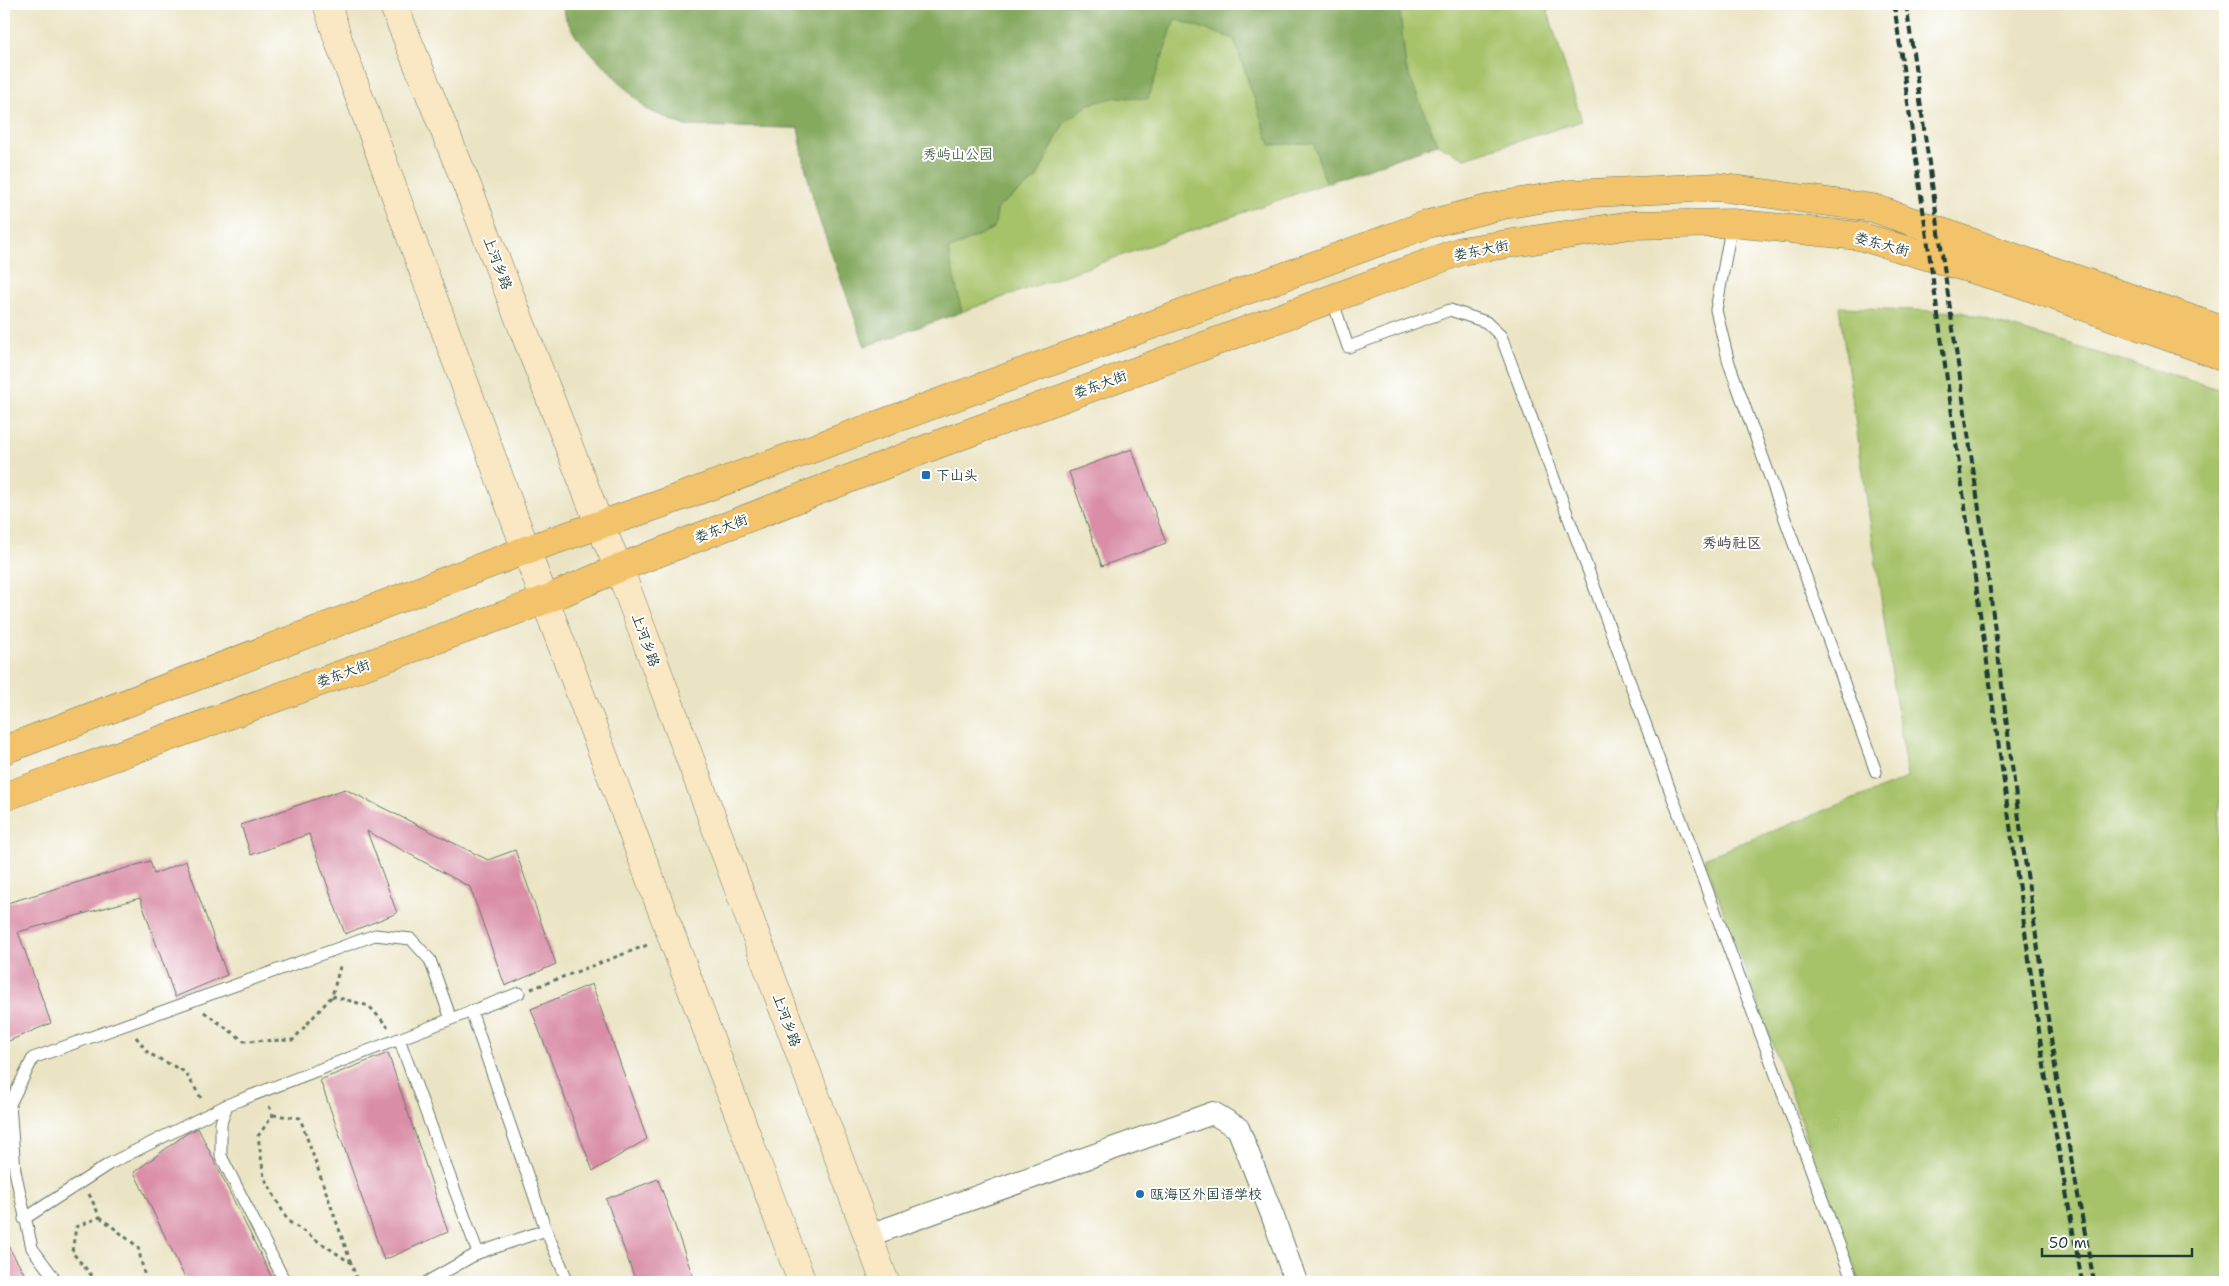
<svg xmlns="http://www.w3.org/2000/svg" width="2229" height="1286" font-family="'Shantell Sans','LXGW WenKai TC',sans-serif">
<style>
.green{fill:#a7c36a;stroke:#63804f}
.forest{fill:#85a95e;stroke:#527349}
.building{fill:#d98da6}
.lines{fill:none;stroke-linecap:round;stroke-linejoin:round}
.service-casing{stroke:#676;stroke-width:13}
.minor-casing{stroke:#676;stroke-width:24}
.secondary-casing{stroke:#676;stroke-width:29}
.primary-casing{stroke:#676;stroke-width:29}
.path{stroke:#676;stroke-width:3;stroke-dasharray:4 4;stroke-linecap:butt}
.service{stroke:#fff;stroke-width:11}
.minor{stroke:#fff;stroke-width:22}
.secondary{stroke:#fae7c3;stroke-width:28}
.primary{stroke:#f2c36a;stroke-width:28}
.rail{stroke:#1f3d34;stroke-width:4;stroke-dasharray:8 4;stroke-linecap:butt}
.poi-dot{fill:#1f6fb2;stroke:#fff;stroke-width:2}
.labels{text-anchor:middle;stroke-width:4;stroke-linejoin:round;paint-order:stroke}
.park-label{font-size:14px;fill:#486544;stroke:#fff}
.street-label{font-size:14px;fill:#1f3d34;stroke:#fff}
.poi-label{font-size:14px;fill:#1f3d34;stroke:#fff;text-anchor:start}
.neighbourhood-label{font-size:15px;font-weight:bold;fill:#60595c;stroke:#fff}
</style>
<rect width="100%" height="100%" fill="#fff"/>
<filter id="ink" filterUnits="userSpaceOnUse"><feTurbulence type="fractalNoise" baseFrequency=".02" numOctaves="2"/><feDisplacementMap in="SourceGraphic" scale="10" xChannelSelector="R" yChannelSelector="G"/><feConvolveMatrix kernelMatrix="1 2 1 2 8 2 1 2 1" color-interpolation-filters="sRGB"/></filter>
<filter id="wash" filterUnits="userSpaceOnUse"><feTurbulence type="fractalNoise" baseFrequency=".0096" numOctaves="4" result="noise"/><feDisplacementMap in="SourceGraphic" scale="20" xChannelSelector="R" yChannelSelector="G"/><feGaussianBlur stdDeviation="1.12" result="paint"/><feColorMatrix in="noise" values="0 0 0 0 0 0 0 0 0 0 0 0 0 0 0 0 0 1.4 0 .05"/><feComposite in="paint" operator="in"/></filter>
<g filter="url(#wash)">
<rect width="100%" height="100%" fill="#ebe4c4"/>
<path class="green" d="M563,4H1550L1548,12L1582,121L1465,158L1437,144L865,346L818,216L806,170L798,128L685,126L646,109L577,38L566,19Z
M1839,307L1961,312L2225,391V751L2217,842L2225,934V1282H1860L1704,858L1907,778Z"/>
<path class="forest" d="M563,4H1399L1406,68L1437,144L1326,183L1313,143L1270,145L1234,39L1175,19L1148,99L1117,97L1089,104L1064,123L1036,179L998,207L994,228L948,250L962,312L865,346L818,216L806,170L798,128L685,126L646,109L577,38L566,19Z"/>
<g id="blocks">
<path class="building" d="M1132,449L1166,543L1102,566L1069,472Z
M345,789L488,860L515,850L556,964L505,986L470,887L367,831L397,913L345,934L309,834L251,855L241,825Z
M150,861L154,874L186,861L227,975L175,997L140,898L18,932L51,1023L4,1043V899H6L7,903Z
M592,984L647,1139L593,1171L531,1009Z
M388,1053L448,1232L384,1260L320,1080Z
M198,1128L274,1282H187L134,1172L186,1134Z
M658,1179L695,1282H636L606,1199Z
M4,1239L29,1282H4Z"/>
</g>
</g>
<g filter="url(#ink)">
<use href="#blocks" fill-opacity="0" stroke="#676" stroke-width="1"/>
<g class="lines">
<g class="service-casing">
<path id="service" d="M1732,223L1716,310L1729,363L1876,772
M1332,299L1348,347L1450,310L1486,322L1501,336L1853,1282
M471,1011L546,1230L568,1282
M399,1039L478,1253
M24,1219L109,1164L227,1105
M57,1282L32,1248L15,1171L10,1104L33,1058L375,935L411,939L430,960L451,1019L519,993
M285,1282L221,1156V1123L227,1105L451,1019
M427,1282L478,1253L546,1230"/>
</g>
<g class="minor-casing">
<path id="minor" d="M867,1236L1213,1113L1238,1128L1273,1217L1296,1282"/>
</g>
<g class="secondary-casing">
<path id="secondary" d="M327,4L339,42L526,550L802,1282
M393,4L468,188L600,526L619,568L885,1282"/>
</g>
<g class="primary-casing">
<path id="primary" d="M4,750L526,550L661,504L1428,224L1503,205L1570,194L1718,187L1873,208L2225,331
M4,797L545,600L619,568L936,445L1461,251L1631,225L1732,223L1859,236L2019,283L2225,357"/>
</g>
<path class="path" d="M531,989L650,944
M332,996L369,1006L388,1027
M204,1012L244,1041L293,1040L332,996L341,963
M136,1037L148,1053L185,1072L203,1101
M269,1106L273,1115L258,1136L264,1177L288,1221L351,1263L358,1282
M273,1115L300,1118L351,1263
M89,1194L100,1217L76,1227L72,1252L97,1282
M100,1217L138,1247L146,1282"/>
<use href="#service" class="service"/>
<use href="#minor" class="minor"/>
<use href="#secondary" class="secondary"/>
<use href="#primary" class="primary"/>
<path class="rail" d="M1894,4L2045,1073L2082,1282
M1906,4L1985,551L2017,805L2058,1087L2094,1282"/>
</g>
</g>
<g class="poi-dot">
<rect x="921" y="470" width="10" height="10" rx="2.5"/>
<circle cx="1140" cy="1194" r="5"/>
</g>
<g class="labels">
<g class="park-label">
<text x="958" y="159">秀屿山公园</text>
</g>
<g class="street-label">
<text transform="translate(1882 244) rotate(15)" y="5">娄东大街</text>
<text transform="translate(1481 250) rotate(-11)" y="5">娄东大街</text>
<text transform="translate(498 263) rotate(69)" y="5">上河乡路</text>
<text transform="translate(1100 384) rotate(-20)" y="5">娄东大街</text>
<text transform="translate(721 528) rotate(-21)" y="5">娄东大街</text>
<text transform="translate(646 640) rotate(70)" y="5">上河乡路</text>
<text transform="translate(343 673) rotate(-20)" y="5">娄东大街</text>
<text transform="translate(787 1020) rotate(70)" y="5">上河乡路</text>
</g>
<g class="poi-label">
<text x="936" y="480">下山头</text>
<text x="1150" y="1199">瓯海区外国语学校</text>
</g>
<g class="neighbourhood-label">
<text x="1732" y="548">秀屿社区</text>
</g>
</g>
<rect width="2229" height="1286" fill="none" stroke="#fff" stroke-width="20"/>
<path d="M2042 1248v8h150v-8" fill="none" stroke="#1f3d34" stroke-width="2.5"/>
<text x="2049" y="1248" font-size="15" fill="#1f3d34" stroke="#ffffff" stroke-width="4" paint-order="stroke">50 m</text>
</svg>
